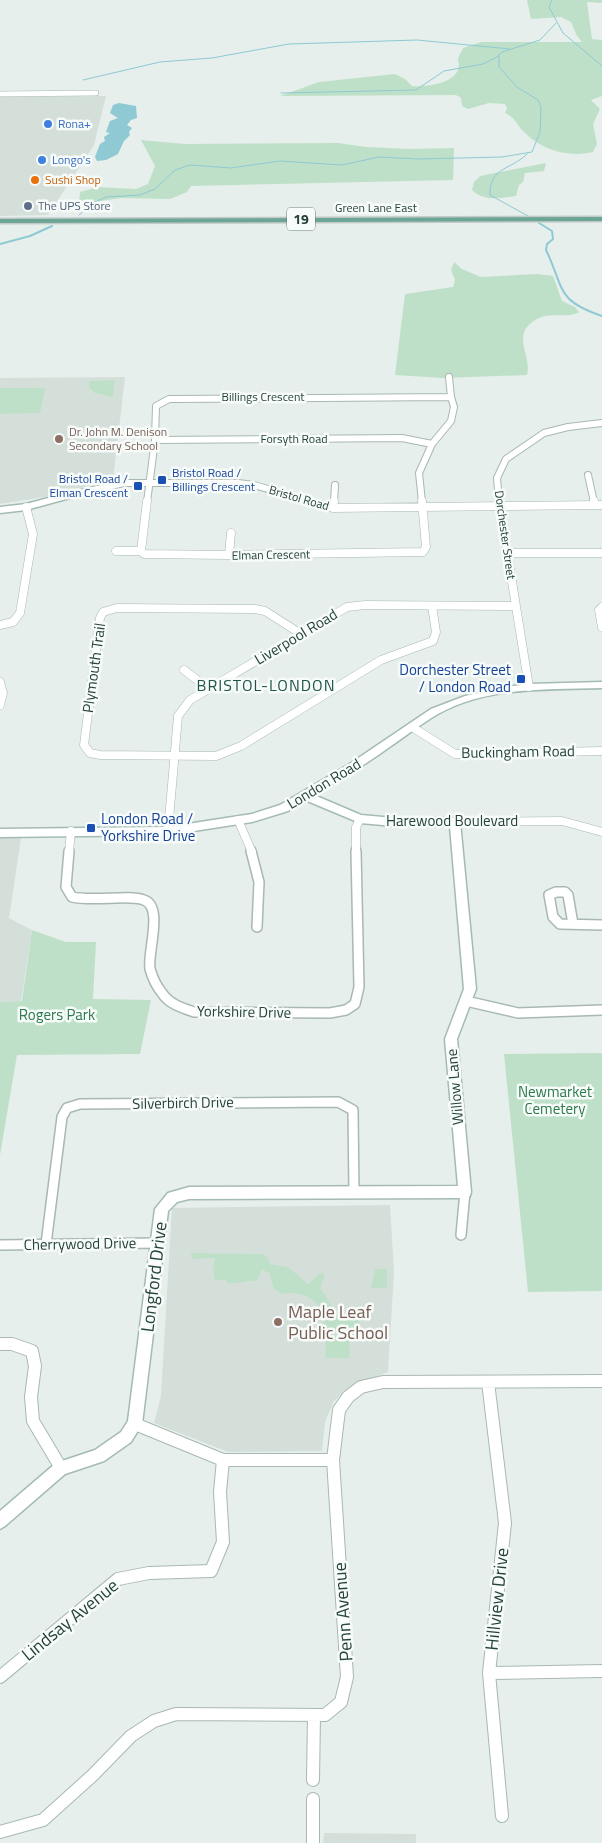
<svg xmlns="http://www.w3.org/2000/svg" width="602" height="1843" font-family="'Titillium Web',sans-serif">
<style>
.built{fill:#d4dfda}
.green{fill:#bfe0c8}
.water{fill:#8ec9d4}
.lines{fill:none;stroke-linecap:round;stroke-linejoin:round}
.stream-far1{stroke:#8ec9d4;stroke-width:1}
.stream{stroke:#8ec9d4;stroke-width:2}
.street-far4-casing{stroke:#a8b8b2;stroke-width:6}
.street-far3-casing{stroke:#a8b8b2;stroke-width:8}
.street-far2-casing{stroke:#a8b8b2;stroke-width:9}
.street-far1-casing{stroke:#a8b8b2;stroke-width:12}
.street-casing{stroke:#a8b8b2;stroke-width:14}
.secondary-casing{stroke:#a4bbb3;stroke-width:3}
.primary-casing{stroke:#c2cac8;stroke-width:3}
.street-far4{stroke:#fff;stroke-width:5}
.street-far3{stroke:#fff;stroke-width:6}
.street-far2{stroke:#fff;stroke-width:8}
.street-far1{stroke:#fff;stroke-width:9}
.street{stroke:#fff;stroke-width:12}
.secondary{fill:#fff;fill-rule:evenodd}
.primary{fill:#6aa596;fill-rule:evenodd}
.shop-dot{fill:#3f7fe0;stroke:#f7fbf9;stroke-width:2}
.food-dot{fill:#e8710a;stroke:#f7fbf9;stroke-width:2}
.service-dot{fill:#5c6f8a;stroke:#f7fbf9;stroke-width:2}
.education-dot{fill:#8d6e63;stroke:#f7fbf9;stroke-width:2}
.transit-dot{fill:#1a4fb4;stroke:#f7fbf9;stroke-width:2}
.labels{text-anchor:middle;stroke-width:5;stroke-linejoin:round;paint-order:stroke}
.far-shop-label{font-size:12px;fill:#366cbe;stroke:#f7fbf9;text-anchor:start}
.far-food-label{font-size:12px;fill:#c56008;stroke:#f7fbf9;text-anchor:start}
.far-service-label{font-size:12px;fill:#4e5e75;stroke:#f7fbf9;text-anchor:start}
.far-street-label{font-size:12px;fill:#24423a;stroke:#f7fbf9}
.far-education-label{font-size:12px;fill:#785e54;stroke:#f7fbf9;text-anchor:start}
.far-transit-label{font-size:12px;fill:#164399;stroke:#f7fbf9;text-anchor:start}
.shield{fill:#f7fbf9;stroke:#637a73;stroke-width:1}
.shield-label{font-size:14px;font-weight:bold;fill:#24423a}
.street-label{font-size:15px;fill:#24423a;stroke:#f7fbf9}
.transit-label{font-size:15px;fill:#164399;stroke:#f7fbf9;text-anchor:end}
.park-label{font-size:15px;fill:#2d7a4b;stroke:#f7fbf9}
.neighbourhood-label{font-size:16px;letter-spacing:1px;fill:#1f5548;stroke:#f7fbf9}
.near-street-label{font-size:18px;fill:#24423a;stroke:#f7fbf9}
.near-education-label{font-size:18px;fill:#785e54;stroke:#f7fbf9;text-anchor:start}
</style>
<rect width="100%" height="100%" fill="#e6efeb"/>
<path class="built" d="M106,96L94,145L48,215L0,216V97Z
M125,377L113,480L44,497L0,504V378Z
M0,838H21L9,918L32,930L21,1001L0,1002Z
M390,1205L394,1272L388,1372L350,1387L334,1401L325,1422L322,1451L228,1452L154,1423L161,1396L172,1208Z
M324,1833L416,1834V1843H323Z"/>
<path class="green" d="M527,0H602V3L587,2L592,39L602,40V96L591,100L600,109L593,124L597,144L593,152C569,158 541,150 524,132C516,124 515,117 505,113L507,108L505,104L489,103L468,109L462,106L461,98L456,95L280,96L319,82L395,74L405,79L412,86C426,87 452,84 458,70C460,66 458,63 458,59C459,55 462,51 463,48L481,42H582L577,36L571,22L561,17L531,19Z
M141,140L185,144L338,143L366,147L410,149L454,148L453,180L191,186L187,192L170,199L121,198L79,204L80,192L98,187L136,189L148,184L155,166Z
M546,163L544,171L525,173L523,182L519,185L516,196C501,198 484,202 472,190L474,182L480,176Z
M454,262L462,269L481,277L537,274L553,276L562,301L575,307L579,312C567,320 547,309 531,323C513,337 532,358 527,375L443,378L395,375L405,294L453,287L455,280L451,270Z
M115,380L113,397L95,393L89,388V381Z
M0,388H45L40,413L0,414Z
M32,930L66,942H96L93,999L151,1000L140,1054L17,1055L0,1155V1002L22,1001Z
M602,1053V1291L528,1292L504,1054Z
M191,1253L263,1254L268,1258L270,1264L288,1267L308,1284L321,1273L325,1275L320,1288L331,1304V1318H360V1333L324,1331C323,1324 323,1314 320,1308C313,1295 293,1291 281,1294L274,1289L270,1274L262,1269L257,1281C246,1280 238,1284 227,1283L226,1280H215L213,1267L215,1258L192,1259Z
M375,1269H387V1288H371Z
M325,1336H349L350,1358H326Z"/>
<path class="water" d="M119,103L136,106L137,118L131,120L127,125L132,128L129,132L130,135L124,141L118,154L106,160L97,161L95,157L100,144L105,141L104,137L110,133L106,132L110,121L118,118L110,113L113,105Z"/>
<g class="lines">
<path class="stream-far1" d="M552,0L549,7L563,33L602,66
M83,80L160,62L212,58L289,44L417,40L510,49
M281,93L416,90L444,71L483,64L497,57L502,52L540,40L556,23
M527,154C511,170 489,167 490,195L528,216
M79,215L93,203L106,197L140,195L155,189L175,170L190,165L231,168L280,161L342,165L379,157L418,159L502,157L532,152L540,132L541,107L538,100L517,87L499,67V56"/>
<path class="stream" d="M539,223L552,231L553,239L547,244L546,250C565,289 555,300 602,316
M0,244L30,236L52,226"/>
<g class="street-far4-casing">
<path id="street-far4" d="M0,94L96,93"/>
</g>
<g class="street-far3-casing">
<path id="street-far3" d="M449,377L451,397
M155,440L402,438L432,444
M588,475L594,502
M67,496L124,483H238L254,485L313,502
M147,502L155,440L156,406L169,399L451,397L454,407L451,421L432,444L419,473L422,502
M334,502L335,485
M499,502L497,478L506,459L544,433L568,427L602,423"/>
</g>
<g class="street-far2-casing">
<path id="street-far2" d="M147,501L141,551L144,554L229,555L423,552L426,547L422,501
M308,501L333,508L602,505
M499,501L529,687
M594,501L595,505
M333,508L334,501
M116,551H141
M507,553H602
M229,555L231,533
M602,607L599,610L602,627
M0,625L13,622L20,613L33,534L26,507
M301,634L265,611L255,609L117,608L103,612L100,618L84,745L90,753L100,755L216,756L241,746L381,660L433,641L436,632L432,606
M184,670L209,689
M0,682L3,693L0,705
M412,727L455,754L602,751
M238,820L252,852
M455,822L562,821L602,832
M168,831L178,716L190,700L347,607L365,605L516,606
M69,852L71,831
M356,852V827L360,819"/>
</g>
<g class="street-far1-casing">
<path id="street-far1" d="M69,851L66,887L72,897C94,902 128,894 144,900C164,907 147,953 150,969C152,976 157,987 162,993C169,1004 182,1008 194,1012L330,1013L346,1010L355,1004L359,987L356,851
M251,851L259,882L257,927
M573,924L568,895L565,892H556L549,895L553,917L560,924L602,925
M466,1001L518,1013L602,1010
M461,1235L465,1192
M46,1244L62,1117L67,1108L80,1104L338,1102L353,1110L354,1193
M0,1245L159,1243"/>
</g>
<g class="street-casing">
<path id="street" d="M0,1344H12L32,1351L35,1366L31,1397L33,1421L61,1468
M488,1382L505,1523L489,1673L502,1816
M135,1424L223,1460H333
M489,1673L602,1671
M0,1677L118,1579L149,1573L211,1571L223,1542L220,1492L223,1460
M313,1780L314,1715
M313,1799V1843
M0,1832L43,1820L93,1775L131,1736L154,1721L176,1714L325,1715L341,1702L347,1677L333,1460L339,1410L348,1397L361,1387L383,1382L602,1381"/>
</g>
<g class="secondary-casing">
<path id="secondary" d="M67,493L70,494V498L26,510L0,513V507L26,504Z
M602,682V688C548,690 487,686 438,714C422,723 406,736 391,746C366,764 340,780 314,795L361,815L394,818H455L460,822L476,989L457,1039L471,1192L470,1196L465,1198L189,1199L177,1202L168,1211L142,1424L131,1442L104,1461L65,1474L5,1526L0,1529V1511L56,1463L95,1450L121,1432L128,1421L155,1209L168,1193L189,1187L458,1186L445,1039L464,989L450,826H394L360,823L305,800L288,811L252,822L168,835L0,837V829L168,827L252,814L280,805L348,765L431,709L465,696L498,688L529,684Z"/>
</g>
<g class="primary-casing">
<path id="primary" d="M602,217V221L0,223V219Z"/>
</g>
<use href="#street-far4" class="street-far4"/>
<use href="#street-far3" class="street-far3"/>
<use href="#street-far2" class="street-far2"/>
<use href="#street-far1" class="street-far1"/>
<use href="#street" class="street"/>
<use href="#secondary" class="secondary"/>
<use href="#primary" class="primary"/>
</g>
<g class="shop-dot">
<circle cx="48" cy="124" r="5"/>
<circle cx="42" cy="160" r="5"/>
</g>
<circle class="food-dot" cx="35" cy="180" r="5"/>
<circle class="service-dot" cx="28" cy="206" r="5"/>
<g class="education-dot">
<circle cx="59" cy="439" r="5"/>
<circle cx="278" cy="1322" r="5"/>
</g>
<g class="transit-dot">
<rect x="157" y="475" width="10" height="10" rx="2.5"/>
<rect x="133" y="481" width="10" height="10" rx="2.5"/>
<rect x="516" y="674" width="10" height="10" rx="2.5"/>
<rect x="86" y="823" width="10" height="10" rx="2.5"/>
</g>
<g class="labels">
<g class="far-shop-label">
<text x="58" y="128">Rona+</text>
<text x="52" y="164">Longo's</text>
</g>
<g class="far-food-label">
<text x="45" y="184">Sushi Shop</text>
</g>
<g class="far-service-label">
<text x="38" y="210">The UPS Store</text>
</g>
<g class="far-street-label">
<text x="376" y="212">Green Lane East</text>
<text x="263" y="401">Billings Crescent</text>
<text x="294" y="443">Forsyth Road</text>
<text transform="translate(299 498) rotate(16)" y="4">Bristol Road</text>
<text transform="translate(505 535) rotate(82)" y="4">Dorchester Street</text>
<text transform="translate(271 555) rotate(-1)" y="4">Elman Crescent</text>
</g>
<g class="far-education-label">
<text x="69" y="436">Dr. John M. Denison<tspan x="69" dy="14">Secondary School</tspan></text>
</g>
<g class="far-transit-label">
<text x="172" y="477">Bristol Road /<tspan x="172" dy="14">Billings Crescent</tspan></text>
<text x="128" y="483" text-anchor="end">Bristol Road /<tspan x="128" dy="14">Elman Crescent</tspan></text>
</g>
<rect class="shield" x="287" y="207.5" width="28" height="23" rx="4"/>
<g class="shield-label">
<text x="301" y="224">19</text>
</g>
<g class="street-label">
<text transform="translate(296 637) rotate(-31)" y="5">Liverpool Road</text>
<text transform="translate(94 668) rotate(-82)" y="5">Plymouth Trail</text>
<text transform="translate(518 752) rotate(-1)" y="5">Buckingham Road</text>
<text transform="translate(324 784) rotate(-31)" y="5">London Road</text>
<text x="452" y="826">Harewood Boulevard</text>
<text transform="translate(244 1012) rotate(1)" y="5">Yorkshire Drive</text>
<text transform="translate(455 1087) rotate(-95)" y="5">Willow Lane</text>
<text transform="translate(183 1103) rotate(-1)" y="5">Silverbirch Drive</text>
<text transform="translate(80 1244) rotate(-1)" y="5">Cherrywood Drive</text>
</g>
<g class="transit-label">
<text x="511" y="675">Dorchester Street<tspan x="511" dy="17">/ London Road</tspan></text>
<text x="101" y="824" text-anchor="start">London Road /<tspan x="101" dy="17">Yorkshire Drive</tspan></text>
</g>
<g class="park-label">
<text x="57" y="1020">Rogers Park</text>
<text x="555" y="1097">Newmarket<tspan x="555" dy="17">Cemetery</tspan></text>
</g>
<g class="neighbourhood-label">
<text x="266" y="691">BRISTOL-LONDON</text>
</g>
<g class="near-street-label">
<text transform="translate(154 1277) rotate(-83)" y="6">Longford Drive</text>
<text transform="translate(497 1599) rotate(-84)" y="6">Hillview Drive</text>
<text transform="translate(343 1612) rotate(-94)" y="6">Penn Avenue</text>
<text transform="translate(70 1620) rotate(-39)" y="6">Lindsay Avenue</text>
</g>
<g class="near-education-label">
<text x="288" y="1318">Maple Leaf<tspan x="288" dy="21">Public School</tspan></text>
</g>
</g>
</svg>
